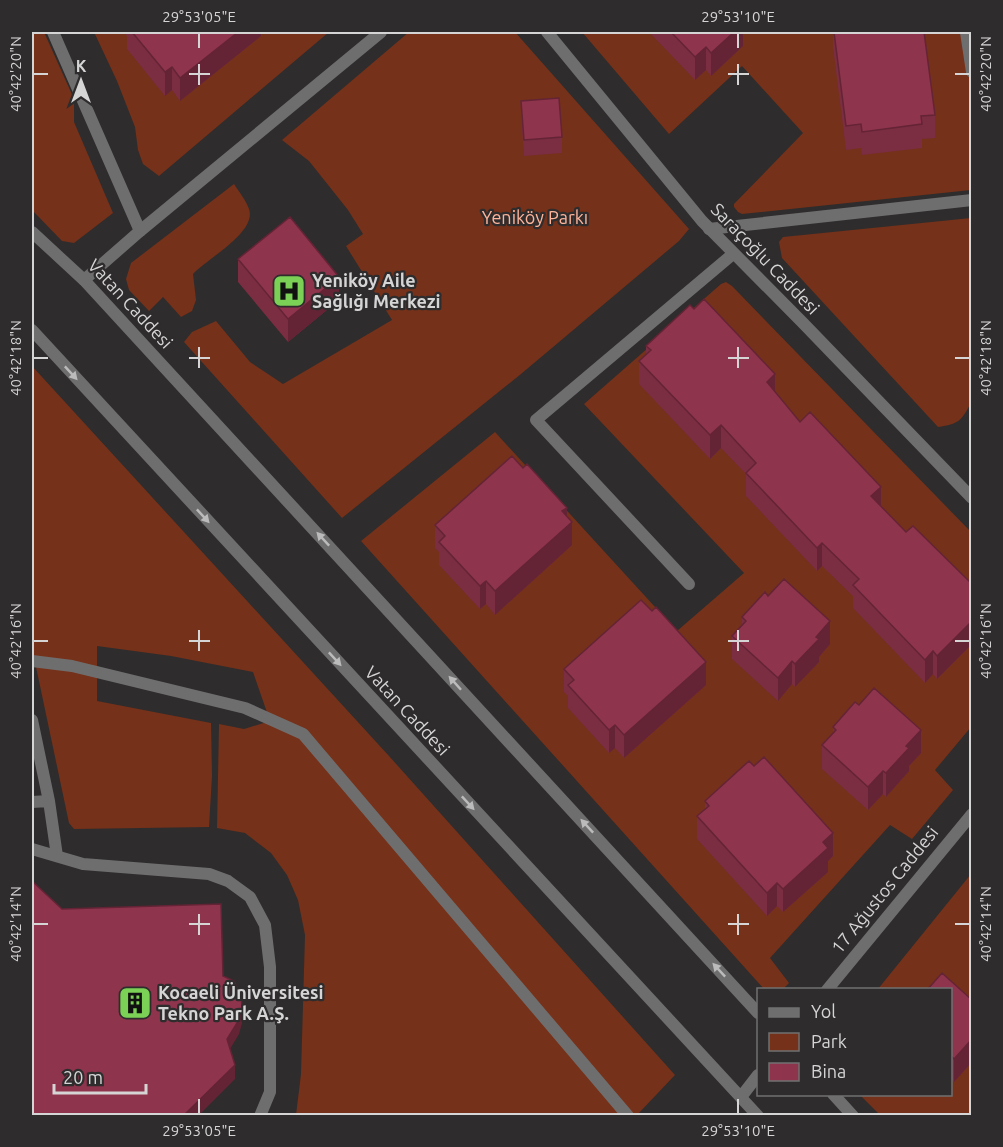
<svg xmlns="http://www.w3.org/2000/svg" width="1003" height="1147" font-family="Ubuntu,sans-serif">
<style>
.green{fill:#753119}
.lines{fill:none;stroke-linecap:round;stroke-linejoin:round}
.service{stroke:#6f6e6f;stroke-width:12}
.pedestrian{stroke:#6f6e6f;stroke-width:12}
.minor{stroke:#6f6e6f;stroke-width:12}
.tertiary{stroke:#6f6e6f;stroke-width:12}
.wall{fill:#7b2d42}
.shaded-wall{fill:#642436}
.building{fill:#8f344d;stroke:#642436;stroke-width:1.5}
.oneway{fill:#bcbbbc}
.ticks{fill:none;stroke:#d6d5d6;stroke-width:2}
.labels{text-anchor:middle;stroke-width:4.5;stroke-linejoin:round;paint-order:stroke}
.park-label{font-size:18px;fill:#fdb49b;stroke:#2e2c2d}
.street-label{font-size:18px;fill:#d6d5d6;stroke:#2e2c2d}
.poi-label{font-size:18px;font-weight:bold;fill:#d6d5d6;stroke:#2e2c2d;text-anchor:start}
.neatline{fill:none;stroke:#d6d5d6;stroke-width:2}
.ticks-label{font-size:15px;text-anchor:middle;fill:#d6d5d6}
</style>
<rect width="100%" height="100%" fill="#2e2c2d"/>
<path class="green" d="M32,32H44L74,99V122L113,213L74,243L62,241L32,210Z
M94,32H329L159,176L143,164L138,150L135,127L117,81Z
M409,32H515L689,229L679,241L521,374L342,518L184,342L192,332L216,321L250,362L283,384L392,320L346,246L363,234L348,210L309,161L282,140Z
M582,32H971V190L742,214L738,212L734,207V204L803,133L742,66L669,134Z
M234,184C239,192 246,200 249,209C257,232 208,258 193,274L196,300L192,311L181,317L163,297L149,311L129,290L126,279L131,263Z
M971,218V403C961,421 959,424 938,427L782,258L779,242L783,237Z
M726,282L732,286L971,532V727L935,770L953,790L912,839L890,825L770,958L789,983L783,989H764L361,541L495,432L677,631L744,573L584,404L721,284Z
M32,366L389,756L675,1075L637,1115H296L301,1074L305,935L298,900L287,875L271,853L245,833L217,828L219,724L244,729L270,721L253,672L171,656L97,646V701L211,723L212,776L209,827L74,829L69,823L32,648Z
M971,874V1115H880L860,1095L950,1094V990L878,989Z"/>
<g class="lines">
<path class="service" d="M689,584L536,420L733,254
M32,661L72,666L245,708L303,734L628,1116
M32,720L49,801L57,856
M32,802L49,801
M32,849L83,864L209,874L228,881L250,897L265,925L270,967V1092L260,1116"/>
<path class="pedestrian" d="M53,32L140,231
M966,32L972,72
M709,229L972,200"/>
<path class="minor" d="M547,32L702,221L803,323L972,498
M84,280L140,231L381,32
M827,990L972,814
M741,1097L758,1075"/>
<path class="tertiary" d="M32,232L84,280L758,1013
M32,330L758,1116
M833,1094L853,1116"/>
</g>
<path class="wall" d="M124,32H261V36L180,101L172,90L165,96L127,49V36Z
M649,32H743V46L711,76L706,70L695,80Z
M833,32H924L935,115V138L922,139V148L862,155L861,148L846,150L833,47Z
M521,101L562,137V153L524,156L521,116Z
M238,259L339,300L288,342L238,282Z
M646,346L775,392L800,422L906,532L972,584V644L937,679L933,674L925,683L853,608V596L822,566L817,571L746,496V474L721,448L710,459L639,384V361L646,354Z
M567,516L572,545L495,615L486,604L480,609L439,565V552L435,548V525Z
M742,617L830,644L819,657V662L795,687L792,684L778,701L732,659V636L742,624Z
M564,669L706,685L624,758L615,748L609,753L568,708V696L564,692Z
M833,727L921,753L909,766V771L886,797L883,794L868,810L822,769V745L833,734Z
M705,801L833,856L828,861V872L783,912L777,906L767,916L697,839V816L705,809Z
M972,923V952L969,950V926Z
M951,990L972,1000V1062L954,1082L951,1079Z"/>
<path class="shaded-wall" d="M238,32H261V36L180,101V78Z
M734,32H743V46L711,76V53Z
M706,47V70L695,80V57Z
M172,67V90L165,96V72Z
M339,277V300L288,342V319Z
M775,374V397L767,382Z
M721,425V448L710,459V435Z
M881,487V510L871,496Z
M567,508V527L572,522V545L495,615V591L562,511Z
M822,543V566L817,571V548Z
M486,581V604L480,609V586Z
M830,621V644L819,657V662L795,687V664L816,637Z
M972,621V644L937,679V656Z
M933,651V674L925,683V660Z
M792,661V684L778,701V678Z
M706,662V685L624,758V735Z
M615,725V748L609,753V730Z
M921,730V753L909,766V771L886,797V773L906,746Z
M883,771V794L868,810V787Z
M833,833V856L828,861V872L783,912V889L823,842Z
M777,883V906L767,916V893Z
M242,1008V1023L239,1034L227,1054V1039Z
M972,1039V1062L954,1082V1059Z
M235,1065V1079L198,1116H183Z"/>
<path class="building" d="M132,32H238L180,78L172,67L165,72Z
M671,32H734L711,53L706,47L695,57Z
M834,32H924L935,115L921,116L922,124L862,132L861,124L846,126Z
M559,98L562,137L524,140L521,101Z
M290,217L339,277L288,319L238,259Z
M704,299L775,374L767,382L800,422L810,412L881,487L871,496L906,532L913,526L972,584V621L937,656L933,651L925,660L853,585L859,579L822,543L817,548L746,473L756,463L721,425L710,435L639,361L651,350L646,346L690,305L694,309Z
M512,456L523,468L527,464L567,508L562,511L572,522L495,591L486,581L480,586L439,542L445,536L435,525Z
M784,579L830,621L816,637L819,639L795,664L792,661L778,678L732,636L746,621L742,617L765,592L768,596Z
M641,600L652,611L656,607L706,662L624,735L615,725L609,730L568,685L574,680L564,669Z
M874,688L921,730L906,746L909,748L886,773L883,771L868,787L822,745L836,730L833,727L855,702L859,705Z
M764,757L833,833L823,842L828,848L783,889L777,883L767,893L697,816L709,806L705,801L749,761L754,766Z
M32,881L62,909L221,904L223,976L234,981L241,995L242,1008L239,1020L227,1039L235,1065L183,1116H32Z
M942,973L972,1000V1039L954,1059L951,1056V990H927Z"/>
<defs><path id="oneway-solid" d="M-6-.8H1V-3.2L6.5 0L1 3.2V.8H-6Z" transform="scale(1.5)"/></defs>
<g class="oneway">
<use href="#oneway-solid" transform="translate(71 373) rotate(47)"/>
<use href="#oneway-solid" transform="translate(203 516) rotate(47)"/>
<use href="#oneway-solid" transform="translate(323 539) rotate(-133)"/>
<use href="#oneway-solid" transform="translate(335 659) rotate(47)"/>
<use href="#oneway-solid" transform="translate(455 683) rotate(-132)"/>
<use href="#oneway-solid" transform="translate(468 803) rotate(47)"/>
<use href="#oneway-solid" transform="translate(587 826) rotate(-133)"/>
<use href="#oneway-solid" transform="translate(719 970) rotate(-133)"/>
</g>
<path class="ticks" d="M199,33V48M738,33V48M199,64V85M738,64V85M33,74H48M189,74H210M728,74H749M955,74H970M199,347V368M738,347V368M33,358H48M189,358H210M728,358H749M955,358H970M199,630V651M738,630V651M33,641H48M189,641H210M728,641H749M955,641H970M199,914V935M738,914V935M33,924H48M189,924H210M728,924H749M955,924H970M199,1099V1114M738,1099V1114"/>
<defs>
<g id="hospital-square" transform="scale(1.725)"><rect x="-9" y="-9" width="18" height="18" rx="4" fill="#7bd155" stroke="#2e2c2d"/><path d="M-5-5h3v3.5h4V-5h3V5h-3V1.5h-4V5h-3Z" fill="#111"/></g>
<g id="building-square" transform="scale(1.725)"><rect x="-9" y="-9" width="18" height="18" rx="4" fill="#7bd155" stroke="#2e2c2d"/><path d="M-4-6H4V6H1V3H-1V6H-4ZM-2.5-4.3h1.7v1.8h-1.7ZM.8-4.3h1.7v1.8H.8ZM-2.5-1h1.7V.8h-1.7ZM.8-1h1.7V.8H.8Z" fill="#111"/></g>
</defs>
<g fill-rule="evenodd">
<use href="#hospital-square" x="289" y="291"/>
<use href="#building-square" x="135" y="1003"/>
</g>
<g class="labels">
<g class="park-label">
<text x="535" y="224">Yeniköy Parkı</text>
</g>
<g class="street-label">
<text transform="translate(765 259) rotate(46)" y="6">Saraçoğlu Caddesi</text>
<text transform="translate(130 304) rotate(47)" y="6">Vatan Caddesi</text>
<text transform="translate(407 711) rotate(47)" y="6">Vatan Caddesi</text>
<text transform="translate(885 890) rotate(-51)" y="6">17 Ağustos Caddesi</text>
</g>
<g class="poi-label">
<text x="312" y="287">Yeniköy Aile<tspan x="312" dy="21">Sağlığı Merkezi</tspan></text>
<text x="158" y="999">Kocaeli Üniversitesi<tspan x="158" dy="21">Tekno Park A.Ş.</tspan></text>
</g>
</g>
<rect width="1003" height="1147" fill="none" stroke="#2e2c2d" stroke-width="66"/>
<rect x="757" y="988" width="195" height="108" fill="#2e2c2d" stroke="#717071" stroke-width="1.5"/>
<rect x="769" y="1008" width="30" height="9" fill="#6f6e6f" stroke="#717071" stroke-width="1.5"/>
<text x="811" y="1018" font-size="18" fill="#d6d5d6">Yol</text>
<rect x="769" y="1033" width="30" height="18" fill="#753119" stroke="#717071" stroke-width="1.5"/>
<text x="811" y="1048" font-size="18" fill="#d6d5d6">Park</text>
<rect x="769" y="1063" width="30" height="18" fill="#8f344d" stroke="#717071" stroke-width="1.5"/>
<text x="811" y="1078" font-size="18" fill="#d6d5d6">Bina</text>
<g transform="translate(81 81)" stroke="#2e2c2d" stroke-width="4.5" paint-order="stroke">
<path d="M0-4.5L10 22L0 15L-10 22Z" fill="#d6d5d6"/>
<text y="-9" font-size="16" font-weight="bold" text-anchor="middle" fill="#d6d5d6">K</text>
</g>
<path d="M54 1084v9h92v-9" fill="none" stroke="#d6d5d6" stroke-width="3"/>
<text x="63" y="1084" font-size="18" fill="#d6d5d6" stroke="#2e2c2d" stroke-width="4.5" paint-order="stroke">20 m</text>
<rect x="33" y="33" width="937" height="1081" class="neatline"/>
<g class="ticks-label">
<text x="199" y="22">29°53'05"E</text>
<text x="738" y="22">29°53'10"E</text>
<text transform="translate(16 74) rotate(-90)" y="5">40°42'20"N</text>
<text transform="translate(986 74) rotate(-90)" y="5">40°42'20"N</text>
<text transform="translate(16 358) rotate(-90)" y="5">40°42'18"N</text>
<text transform="translate(986 358) rotate(-90)" y="5">40°42'18"N</text>
<text transform="translate(16 641) rotate(-90)" y="5">40°42'16"N</text>
<text transform="translate(986 641) rotate(-90)" y="5">40°42'16"N</text>
<text transform="translate(16 924) rotate(-90)" y="5">40°42'14"N</text>
<text transform="translate(986 924) rotate(-90)" y="5">40°42'14"N</text>
<text x="199" y="1136">29°53'05"E</text>
<text x="738" y="1136">29°53'10"E</text>
</g>
</svg>
